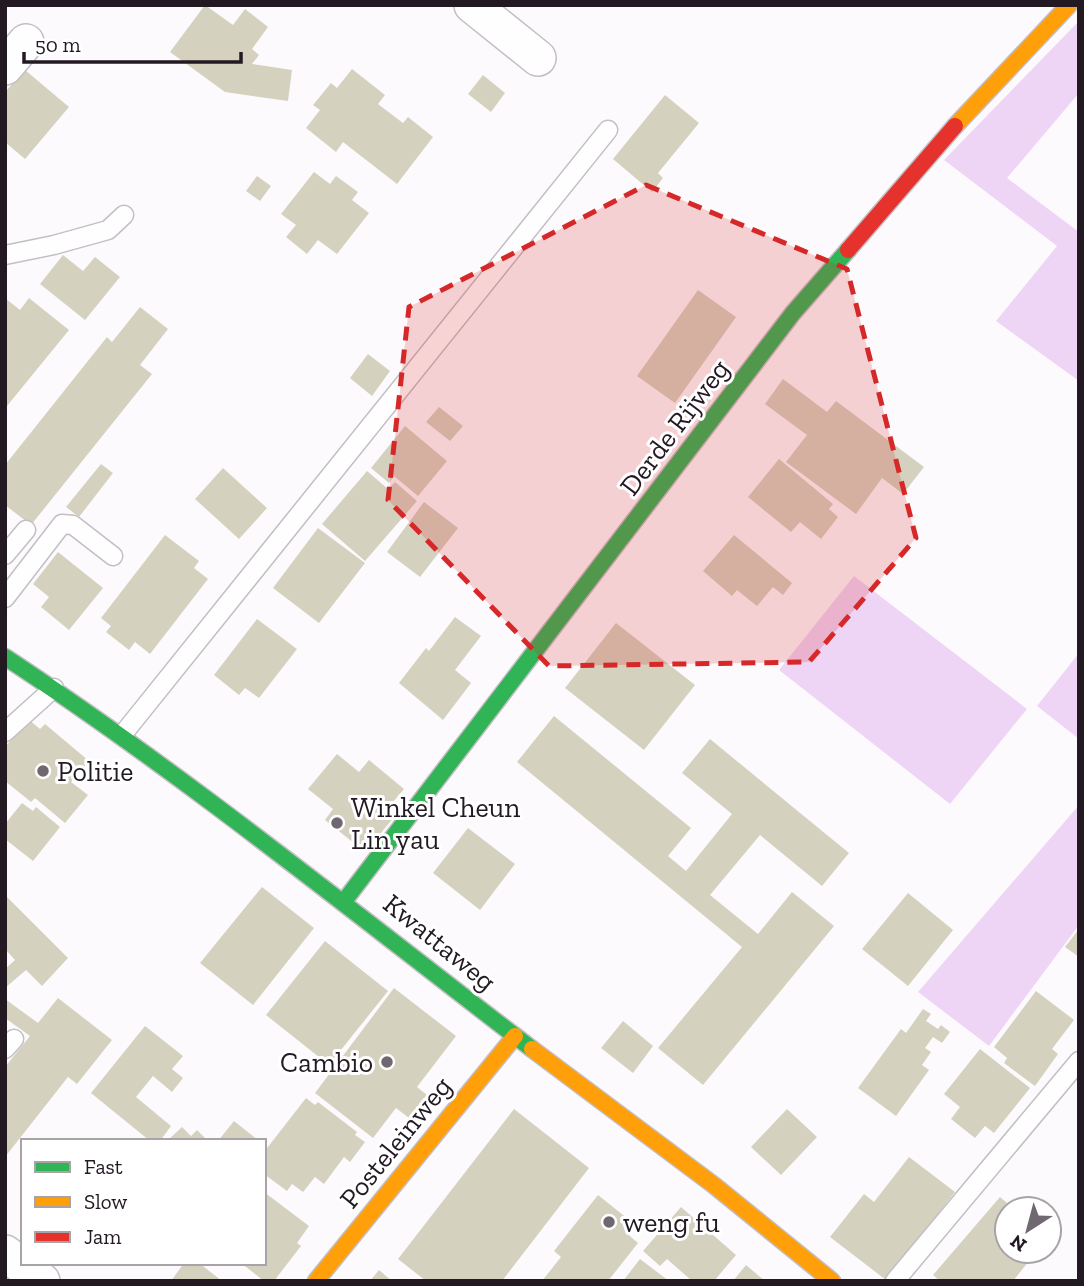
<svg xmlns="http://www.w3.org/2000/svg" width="1084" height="1286" font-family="'Zilla Slab',serif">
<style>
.green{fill:#efd5f5}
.building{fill:#d5d1bf}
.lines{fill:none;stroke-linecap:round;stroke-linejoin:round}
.lane-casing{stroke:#c3bec4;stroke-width:21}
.street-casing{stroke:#c3bec4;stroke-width:38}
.fast-casing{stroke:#c3bec4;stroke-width:19}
.slow-casing{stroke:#c3bec4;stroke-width:19}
.jam-casing{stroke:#c3bec4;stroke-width:19}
.lane{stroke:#fffeff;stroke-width:18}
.street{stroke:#fffeff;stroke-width:35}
.fast{stroke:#30b455;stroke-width:16}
.slow{stroke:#ff9f0a;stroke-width:16}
.jam{stroke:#e5322d;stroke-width:16}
.marked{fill:#d62828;fill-opacity:0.2;stroke:#d62828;stroke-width:5;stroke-dasharray:14 9;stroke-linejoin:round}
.poi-dot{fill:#6f6870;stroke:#fff;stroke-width:2.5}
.labels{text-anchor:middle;stroke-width:6;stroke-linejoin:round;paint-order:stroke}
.street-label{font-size:28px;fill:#221923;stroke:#fff}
.poi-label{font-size:28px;fill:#221923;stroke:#fff;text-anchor:start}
</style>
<rect width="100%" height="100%" fill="#fdfafe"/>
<path class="green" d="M1079,21V93L1007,178L1079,232V381L996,321L1057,246L944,160Z
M854,576L1027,709L950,804L779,670Z
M1079,653V739L1037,706Z
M1079,805V925L989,1046L918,992Z"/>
<path class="building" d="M205,5L233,25L245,9L268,27L252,49L259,55L252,64L292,70L288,101L225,92L170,52Z
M352,69L385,95L378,104L403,123L408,117L433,137L397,184L343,142L336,152L306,128L320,110L313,105L331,83L337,88Z
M25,70L69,107L25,159L5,142V92Z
M483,75L505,93L491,112L468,94Z
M665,95L699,123L658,173L663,178L652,192L613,159Z
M314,172L330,184L336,176L358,192L352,200L369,213L337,254L318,240L307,254L286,237L296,225L281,214Z
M257,176L271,186L260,201L246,191Z
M63,255L83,271L95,257L120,277L85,320L40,284Z
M698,290L736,317L675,403L637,376Z
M5,298L20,310L29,298L69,330L7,406L5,404Z
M140,307L168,329L140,365L152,374L31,525L5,505V465L107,337L112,342Z
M368,354L390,371L372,396L350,378Z
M783,379L827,412L836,401L924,467L903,494L882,478L856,514L786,462L807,435L765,404Z
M439,407L463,426L450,441L426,422Z
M405,426L447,461L418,496L394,476L389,483L371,468Z
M779,459L833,504L829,509L838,517L821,539L800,522L791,532L748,497Z
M101,464L113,473L79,517L66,507Z
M223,468L267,508L239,539L195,499Z
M367,471L388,489L395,482L417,501L365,561L322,524Z
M424,502L458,528L420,577L387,552Z
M318,528L365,563L319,623L273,588Z
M165,535L199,561L194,568L208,579L150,654L135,642L129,650L106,632L111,626L101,618Z
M734,535L792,583L783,595L773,587L757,606L737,590L732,596L703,571Z
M58,552L103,588L69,630L41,607L49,597L33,584Z
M455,617L481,636L455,670L471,683L443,720L399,683L426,648L429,651Z
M257,619L297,649L259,698L245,688L239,695L214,675Z
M616,623L695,685L644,750L565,688Z
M554,716L691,828L668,856L686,871L732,814L682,773L710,739L849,853L822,886L760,835L710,895L758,934L792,892L834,926L703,1085L658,1048L742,947L517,762Z
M28,719L40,729L45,724L89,761L71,782L88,795L65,823L35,798L31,802L5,781V747Z
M337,754L359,772L369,760L404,789L387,809L395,816L365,852L325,820L333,809L308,789Z
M22,803L33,811L36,807L60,827L33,861L5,839V824Z
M468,828L515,864L480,910L433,873Z
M262,887L314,928L253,1005L200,963Z
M908,893L953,930L908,986L862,949Z
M5,895L68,958L42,986L26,970L5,988V969L15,960L5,949Z
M1079,929V957L1065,947Z
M325,941L388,991L329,1065L266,1015Z
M394,988L456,1036L417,1087L427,1095L409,1118L396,1108L373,1138L315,1093Z
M1036,991L1074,1020L1052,1049L1058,1054L1035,1086L1004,1063L1007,1058L994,1047Z
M58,998L112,1040L77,1084L68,1077L5,1157V1067L30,1036L5,1018V999L38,1023Z
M923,1009L931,1014L926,1021L938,1029L941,1025L950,1032L942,1043L933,1037L925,1048L931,1052L922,1065L929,1070L896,1116L858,1088L901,1029L906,1033Z
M623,1021L653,1046L633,1073L601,1048Z
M145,1026L183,1056L172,1069L183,1078L172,1092L153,1076L136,1097L171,1126L160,1141H150L91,1093Z
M980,1049L1030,1088L994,1133L985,1126L975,1138L951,1119L960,1107L944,1094Z
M306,1098L315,1105L318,1102L357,1132L355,1135L365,1142L350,1162L344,1157L324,1184L315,1177L303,1192L292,1184L287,1191L264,1174V1152Z
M514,1109L589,1168L502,1281H426L398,1259Z
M787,1109L817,1137L781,1175L751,1147Z
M234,1121L259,1141H218Z
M182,1127L191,1136L197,1130L208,1141H167Z
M909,1157L955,1192L886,1280L830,1237L864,1194L874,1202Z
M264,1192L309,1226L297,1243L301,1246L274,1281H264L241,1263H264Z
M598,1195L633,1223L625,1232L638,1243L608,1281H542L561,1257L554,1251Z
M1000,1197L1014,1209H1007V1251H1037L1013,1281H940L933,1275Z
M681,1207L736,1255L714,1281H692L667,1259L660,1266L643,1251Z
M640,1259L669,1281H623Z
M184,1263H199L222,1281H171Z
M746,1265L765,1281H733Z
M379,1270L392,1281H370Z"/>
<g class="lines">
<g class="lane-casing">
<path id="lane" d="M5,255L54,245L108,230L124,215
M5,555L26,530
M5,598L62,524L73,525L113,556
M5,732L54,688
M123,734L608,130
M5,1049L14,1039
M895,1281L1079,1061"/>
</g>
<g class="street-casing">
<path id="street" d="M472,5L538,58
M5,67L26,42
M5,1253L42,1281"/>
</g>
<g class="fast-casing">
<path id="fast" d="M5,657C189,778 358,916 532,1049
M345,900L793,313L848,250"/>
</g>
<g class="slow-casing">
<path id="slow" d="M955,126L1069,5
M532,1049L715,1186L832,1281
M316,1281L515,1036"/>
</g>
<g class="jam-casing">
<path id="jam" d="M848,250L955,126"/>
</g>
<use href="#lane" class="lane"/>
<use href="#street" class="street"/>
<use href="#fast" class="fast"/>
<use href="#slow" class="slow"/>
<use href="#jam" class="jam"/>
</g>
<path class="marked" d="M646,185L847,269L916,538L809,662L549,666L388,500L409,307Z"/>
<g class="poi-dot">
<circle cx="43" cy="771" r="7"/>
<circle cx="337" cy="823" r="7"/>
<circle cx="387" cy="1062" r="7"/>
<circle cx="609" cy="1222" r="7"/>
</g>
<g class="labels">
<g class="street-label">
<text transform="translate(674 427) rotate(-53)" y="10">Derde Rijweg</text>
<text transform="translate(440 942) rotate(39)" y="10">Kwattaweg</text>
<text transform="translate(395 1142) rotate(-51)" y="10">Posteleinweg</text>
</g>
<g class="poi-label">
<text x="57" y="781">Politie</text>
<text x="351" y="817">Winkel Cheun<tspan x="351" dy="32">Lin yau</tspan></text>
<text x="373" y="1072" text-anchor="end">Cambio</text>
<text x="623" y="1232">weng fu</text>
</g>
</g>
<rect width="1084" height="1286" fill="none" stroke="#221923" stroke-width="14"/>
<rect x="21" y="1139" width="245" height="126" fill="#ffffff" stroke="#a7a3a7" stroke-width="2"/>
<rect x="35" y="1162" width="35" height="10" fill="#30b455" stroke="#a7a3a7" stroke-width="2"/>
<text x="84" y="1174" font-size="21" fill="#221923">Fast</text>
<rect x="35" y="1197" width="35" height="10" fill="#ff9f0a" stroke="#a7a3a7" stroke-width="2"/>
<text x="84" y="1209" font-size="21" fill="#221923">Slow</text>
<rect x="35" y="1232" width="35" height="10" fill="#e5322d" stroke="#a7a3a7" stroke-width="2"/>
<text x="84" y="1244" font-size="21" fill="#221923">Jam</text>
<g transform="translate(1028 1230) rotate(216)"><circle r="33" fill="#ffffff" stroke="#a7a3a7" stroke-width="2"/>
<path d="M0-5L12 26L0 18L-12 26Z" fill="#6f6870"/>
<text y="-10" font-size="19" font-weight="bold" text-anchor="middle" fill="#221923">N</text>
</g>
<path d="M24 52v10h217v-10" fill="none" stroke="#221923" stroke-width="3.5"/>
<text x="35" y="52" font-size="21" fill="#221923" stroke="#ffffff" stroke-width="5" paint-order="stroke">50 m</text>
</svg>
